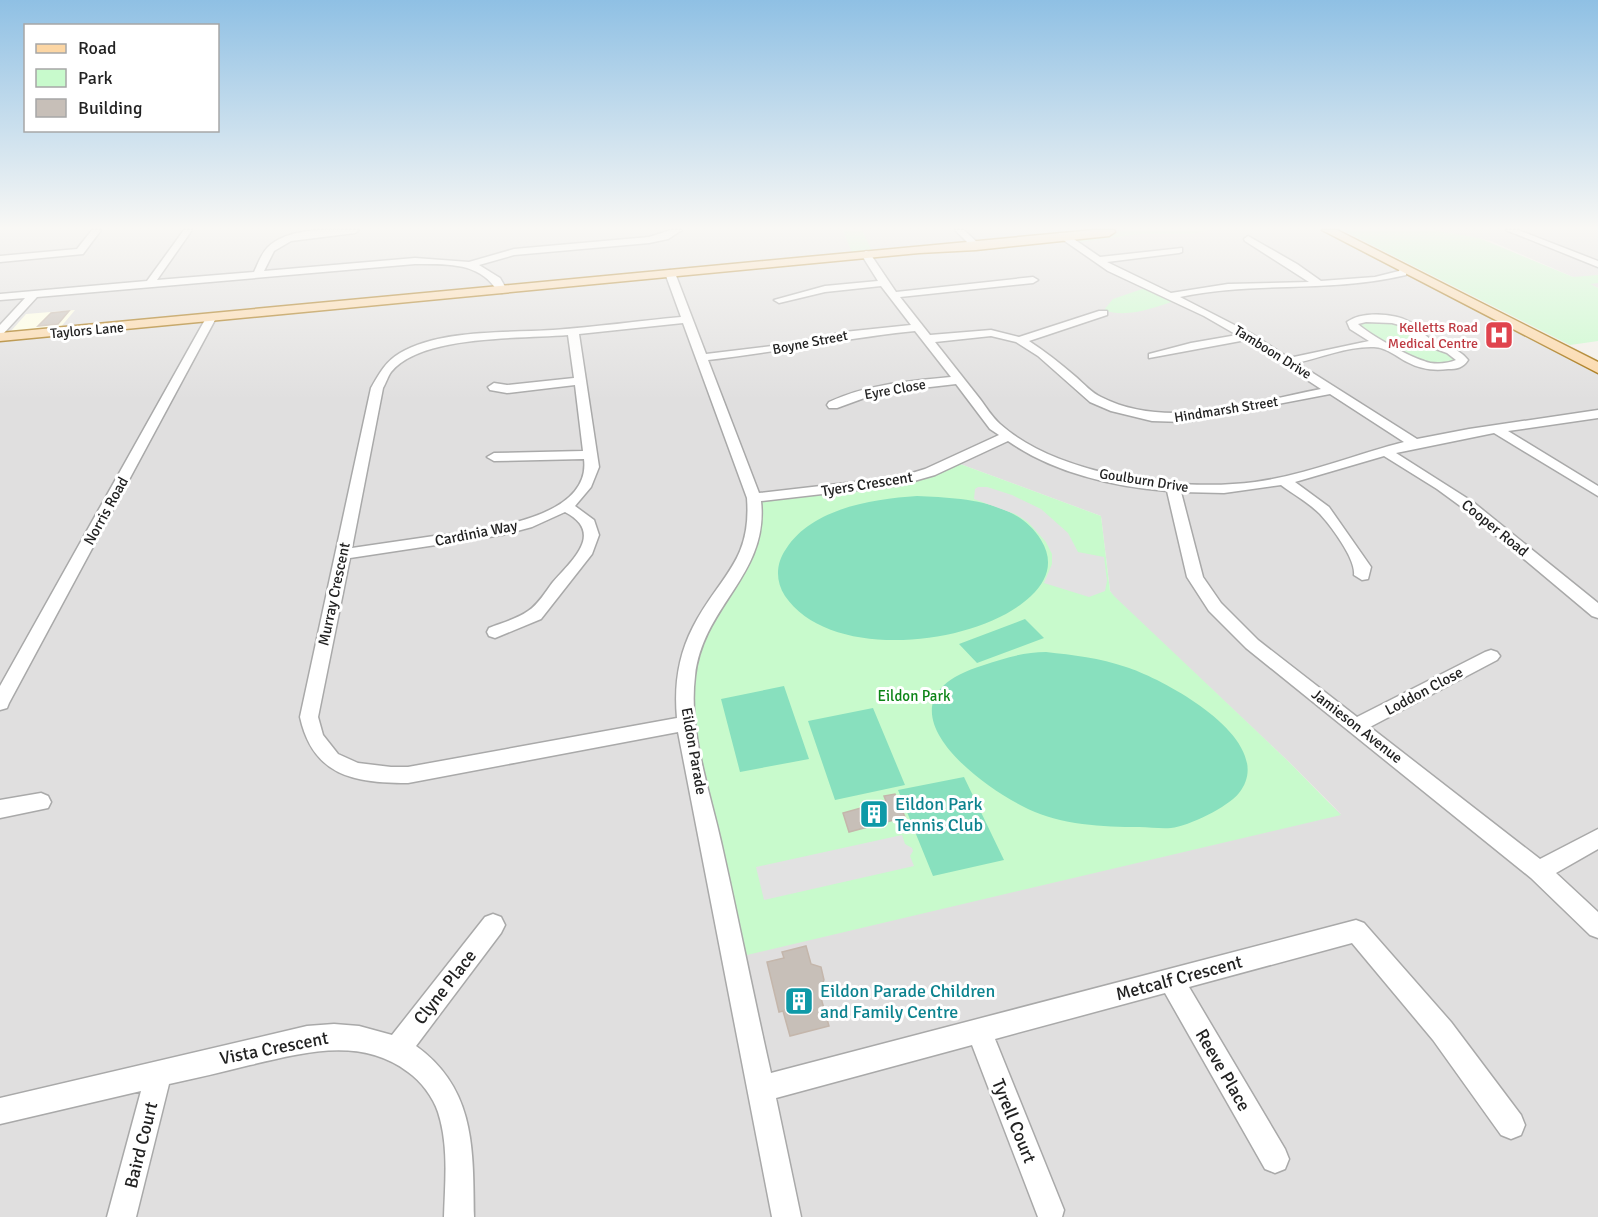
<svg xmlns="http://www.w3.org/2000/svg" width="1598" height="1217" font-family="Signika,sans-serif">
<style>
.residential{fill:#e0dfdf;fill-rule:evenodd}
.education{fill:#ffffe5}
.park{fill:#c8facc}
.pitch{fill:#88e0be}
.parking{fill:#e2e2e2}
.building{fill:#c7bfb8;stroke:#c4b6ab;stroke-width:1.5}
.lines{fill:none;stroke-linecap:round;stroke-linejoin:round}
.minor-casing{stroke:#a9a9a9;stroke-width:3}
.major-casing{stroke:#a06b00;stroke-width:3}
.minor{fill:#fff;fill-rule:evenodd}
.major{fill:#fcd6a4;fill-rule:evenodd}
.labels{text-anchor:middle;stroke-width:6;stroke-linejoin:round;paint-order:stroke}
.far-health-label{font-size:14px;fill:#be3a42;stroke:#fff;text-anchor:end}
.far-street-label{font-size:14px;fill:#222;stroke:#fff}
.street-label{font-size:15px;fill:#222;stroke:#fff}
.park-label{font-size:15px;fill:#0c8416;stroke:#fff}
.near-culture-label{font-size:18px;fill:#0d838f;stroke:#fff;text-anchor:start}
.near-street-label{font-size:18px;fill:#222;stroke:#fff}
</style>
<rect width="100%" height="100%" fill="#f2efe9"/>
<path class="residential" d="M0,230H1328L1598,368V1217H0ZM952,461L1101,516L1110,591L1114,597L1289,762L1341,814Z
M1433,230H1598V288L1491,241Z"/>
<path class="education" d="M75,310L60,328L11,331L26,314Z"/>
<path class="park" d="M843,230H862L873,253L853,255Z
M1126,230H1210L1192,234H1140L1072,243L1064,237Z
M1342,230H1433L1479,238L1573,277L1598,275V283L1590,284L1598,288V341L1570,345Z
M1148,287L1178,300C1155,307 1127,319 1104,310L1113,299Z
M1378,320L1400,324L1454,354L1457,363L1422,365L1357,327L1355,323H1382Z
M952,461L1101,516L1110,591L1114,596L1289,762L1341,815L734,958L687,723V672L741,569L754,498L875,485Z"/>
<path class="pitch" d="M917,496C958,498 1016,499 1041,540C1054,561 1048,580 1031,596C979,646 830,663 785,596C775,581 776,563 786,549C812,508 873,499 917,496Z
M1025,619L1044,638L977,663L959,644Z
M1046,652C1073,655 1100,658 1126,667C1164,679 1280,741 1239,793C1228,807 1189,826 1171,828C1161,829 1150,827 1139,827C1103,827 1061,825 1028,809C970,781 870,699 984,665C1004,658 1025,652 1046,652Z
M784,686L809,759L740,772L721,699Z
M873,708L905,785L835,800L808,721Z
M964,777L1004,860L933,876L898,790Z"/>
<path class="parking" d="M978,487H987L1012,495L1041,509L1068,533L1078,552L1104,557L1107,581L1105,591L1089,597L1044,583L1052,564V554L1046,542L1028,522L1015,514L974,499L975,489Z
M902,835L905,844L912,848L913,851L910,856L914,866L764,900L756,867Z"/>
<path class="building" d="M69,311L58,324L38,326L51,313Z
M895,794L905,817L849,832L843,813L886,801L884,796Z
M806,946L811,964L821,967L824,980L819,991L829,1026L790,1036L783,1011L779,1012L767,962L784,958L782,952Z"/>
<g class="lines">
<g class="minor-casing">
<path id="minor" d="M92,230H101L83,254L0,262V256L77,249Z
M184,230H192L157,280L254,272C258,264 261,254 268,247C290,226 332,230 359,230L355,233L291,241L274,251L264,271L415,258L469,262L514,249L649,237L671,230H682L668,239L649,243L514,255L479,265L500,278L507,290L502,293L498,292C480,262 448,264 415,264L37,297L4,333L0,334V325L25,298L0,300V294L147,281Z
M955,230H964L981,246L973,248Z
M1506,230H1518L1598,261V267Z
M1059,233H1065L1100,257L1182,248V252L1179,253L1107,262L1171,293L1228,284L1309,282L1245,241L1244,239L1248,236L1297,264L1321,281L1375,277L1399,271L1401,267H1407L1406,275C1332,293 1255,281 1180,297L1252,334L1289,358L1369,341L1350,329L1347,322C1361,311 1395,313 1410,322C1419,326 1423,335 1432,340C1445,347 1458,347 1468,360C1463,368 1457,369 1448,369C1434,371 1420,369 1407,362C1397,357 1386,347 1374,347C1349,346 1322,357 1297,363L1417,439L1469,429L1598,410V418L1508,431L1598,486V496L1494,433L1396,453L1473,502L1598,603V618L1592,616L1463,508L1437,489L1384,456L1295,482L1329,507L1371,567L1368,579L1362,580L1354,575C1356,559 1331,526 1320,514C1309,503 1293,494 1281,485L1224,493L1181,492L1203,577L1221,603L1258,640L1357,717L1485,652L1491,650L1497,652L1500,656L1497,660L1370,727L1540,859L1598,829V849L1556,873L1598,912V938L1590,935L1531,878L1246,648L1209,611L1187,577L1167,491C1113,487 1052,472 1008,441L935,475L900,485L761,501C769,575 703,605 695,676C688,732 710,791 722,846C739,922 754,998 771,1073L1356,920L1364,923L1451,1022L1521,1115L1525,1125L1521,1135L1511,1139L1501,1135L1433,1040L1352,943L1189,987L1285,1149L1289,1159L1285,1169L1275,1173L1265,1169L1165,993L995,1039L1064,1210L1062,1217H1038L972,1045L776,1098L801,1217H772L678,732L408,783C354,783 313,776 300,717L371,388C379,374 385,362 400,353C441,329 506,333 553,330C596,327 638,321 681,317L665,273L670,270L675,273L706,354L796,343L844,332L911,325L881,286L825,292L779,303L774,300L825,286L878,281L861,254L866,251L869,252L896,292L1033,277L1038,280L1033,283L900,297L930,335L991,330L1019,337L1099,311H1107V315L1029,341C1046,352 1061,364 1076,377C1084,384 1092,393 1101,397C1167,431 1252,402 1321,389L1246,340L1149,358V354L1191,343L1237,335L1204,316L1108,271L1059,237ZM1366,322L1392,323L1403,326L1422,344L1447,353L1456,360C1447,364 1433,365 1424,361C1408,356 1370,335 1358,324ZM683,323L747,498C752,562 719,576 693,627C678,656 674,686 677,718L408,767H391L358,763L338,754L323,735L318,717L350,558L502,535L532,527L565,512C605,533 572,560 553,582C546,591 538,605 528,611C517,619 501,623 489,628L487,632L489,636L495,638L541,619L592,554L599,535L594,520L575,506L591,487L599,467L579,334ZM915,331L951,377C909,381 868,384 829,402L827,405L829,408H837L878,393L956,384L990,429L999,435L925,469L899,477L759,493L708,360C778,352 846,338 915,331ZM568,335L574,378L507,385L494,383L488,387L490,390L507,393L575,385L583,451L494,453L487,457L494,461L584,459C592,521 475,531 434,536C407,540 379,544 352,548L383,388C386,383 388,376 391,372C421,334 524,339 568,335ZM991,336L1016,342L1038,356L1090,402L1111,411L1152,421L1185,422L1330,394L1404,442C1354,455 1305,475 1255,482C1180,492 1058,476 1000,424C992,417 986,407 980,399C965,380 950,361 935,342Z
M211,315L216,318L9,703L7,708L0,710V686L206,318Z
M41,793L48,796L51,802L48,808L0,818V800Z
M493,914L501,917L505,925L501,933L416,1046C476,1089 473,1150 474,1217H444C445,1182 449,1146 438,1112C433,1097 421,1081 408,1072C360,1036 303,1053 250,1065C223,1072 196,1078 169,1084L136,1217H107L141,1091L0,1124V1098L307,1026L334,1024L359,1026L392,1035L485,917Z"/>
</g>
<g class="major-casing">
<path id="major" d="M1094,230H1114L1115,232L1109,236L976,250L919,253L0,341V333Z
M1322,230H1337L1598,362V373Z"/>
</g>
<use href="#minor" class="minor"/>
<use href="#major" class="major"/>
</g>
<linearGradient id="sky" x2="0" y2="1"><stop stop-color="#8fc0e4"/><stop offset="0.57" stop-color="#f9f8f5"/><stop offset="1" stop-color="#f9f8f5" stop-opacity="0"/></linearGradient>
<rect width="1598" height="400" fill="url(#sky)"/>
<defs>
<g id="hospital-square" transform="scale(1.5)"><rect x="-9" y="-9" width="18" height="18" rx="4" fill="#e0444e" stroke="#fff"/><path d="M-5-5h3v3.5h4V-5h3V5h-3V1.5h-4V5h-3Z" fill="#fff"/></g>
<g id="building-square" transform="scale(1.5)"><rect x="-9" y="-9" width="18" height="18" rx="4" fill="#0f9aa8" stroke="#fff"/><path d="M-4-6H4V6H1V3H-1V6H-4ZM-2.5-4.3h1.7v1.8h-1.7ZM.8-4.3h1.7v1.8H.8ZM-2.5-1h1.7V.8h-1.7ZM.8-1h1.7V.8H.8Z" fill="#fff"/></g>
</defs>
<g fill-rule="evenodd">
<use href="#hospital-square" x="1499" y="335"/>
<use href="#building-square" x="874" y="814"/>
<use href="#building-square" x="799" y="1001"/>
</g>
<g class="labels">
<g class="far-health-label">
<text x="1478" y="332">Kelletts Road<tspan x="1478" dy="16">Medical Centre</tspan></text>
</g>
<g class="far-street-label">
<text transform="translate(87 330) rotate(-5)" y="5">Taylors Lane</text>
<text transform="translate(810 342) rotate(-11)" y="5">Boyne Street</text>
<text transform="translate(1273 352) rotate(32)" y="5">Tamboon Drive</text>
<text transform="translate(895 389) rotate(-10)" y="5">Eyre Close</text>
<text transform="translate(1226 409) rotate(-9)" y="5">Hindmarsh Street</text>
<text transform="translate(1144 480) rotate(9)" y="5">Goulburn Drive</text>
</g>
<g class="street-label">
<text transform="translate(867 484) rotate(-9)" y="5">Tyers Crescent</text>
<text transform="translate(106 511) rotate(-61)" y="5">Norris Road</text>
<text transform="translate(1495 528) rotate(39)" y="5">Cooper Road</text>
<text transform="translate(476 533) rotate(-11)" y="5">Cardinia Way</text>
<text transform="translate(334 594) rotate(-78)" y="5">Murray Crescent</text>
<text transform="translate(1424 691) rotate(-28)" y="5">Loddon Close</text>
<text transform="translate(1357 726) rotate(38)" y="5">Jamieson Avenue</text>
<text transform="translate(694 751) rotate(80)" y="5">Eildon Parade</text>
</g>
<g class="park-label">
<text x="914" y="701">Eildon Park</text>
</g>
<g class="near-culture-label">
<text x="895" y="810">Eildon Park<tspan x="895" dy="21">Tennis Club</tspan></text>
<text x="820" y="997">Eildon Parade Children<tspan x="820" dy="21">and Family Centre</tspan></text>
</g>
<g class="near-street-label">
<text transform="translate(1179 978) rotate(-15)" y="6">Metcalf Crescent</text>
<text transform="translate(445 987) rotate(-52)" y="6">Clyne Place</text>
<text transform="translate(274 1048) rotate(-11)" y="6">Vista Crescent</text>
<text transform="translate(1223 1070) rotate(60)" y="6">Reeve Place</text>
<text transform="translate(1014 1121) rotate(68)" y="6">Tyrell Court</text>
<text transform="translate(141 1145) rotate(-76)" y="6">Baird Court</text>
</g>
</g>
<rect x="24" y="24" width="195" height="108" fill="#ffffff" stroke="#a7a7a7" stroke-width="1.5"/>
<rect x="36" y="44" width="30" height="9" fill="#fcd6a4" stroke="#a7a7a7" stroke-width="1.5"/>
<text x="78" y="54" font-size="18" fill="#222222">Road</text>
<rect x="36" y="69" width="30" height="18" fill="#c8facc" stroke="#a7a7a7" stroke-width="1.5"/>
<text x="78" y="84" font-size="18" fill="#222222">Park</text>
<rect x="36" y="99" width="30" height="18" fill="#c7bfb8" stroke="#a7a7a7" stroke-width="1.5"/>
<text x="78" y="114" font-size="18" fill="#222222">Building</text>
</svg>
